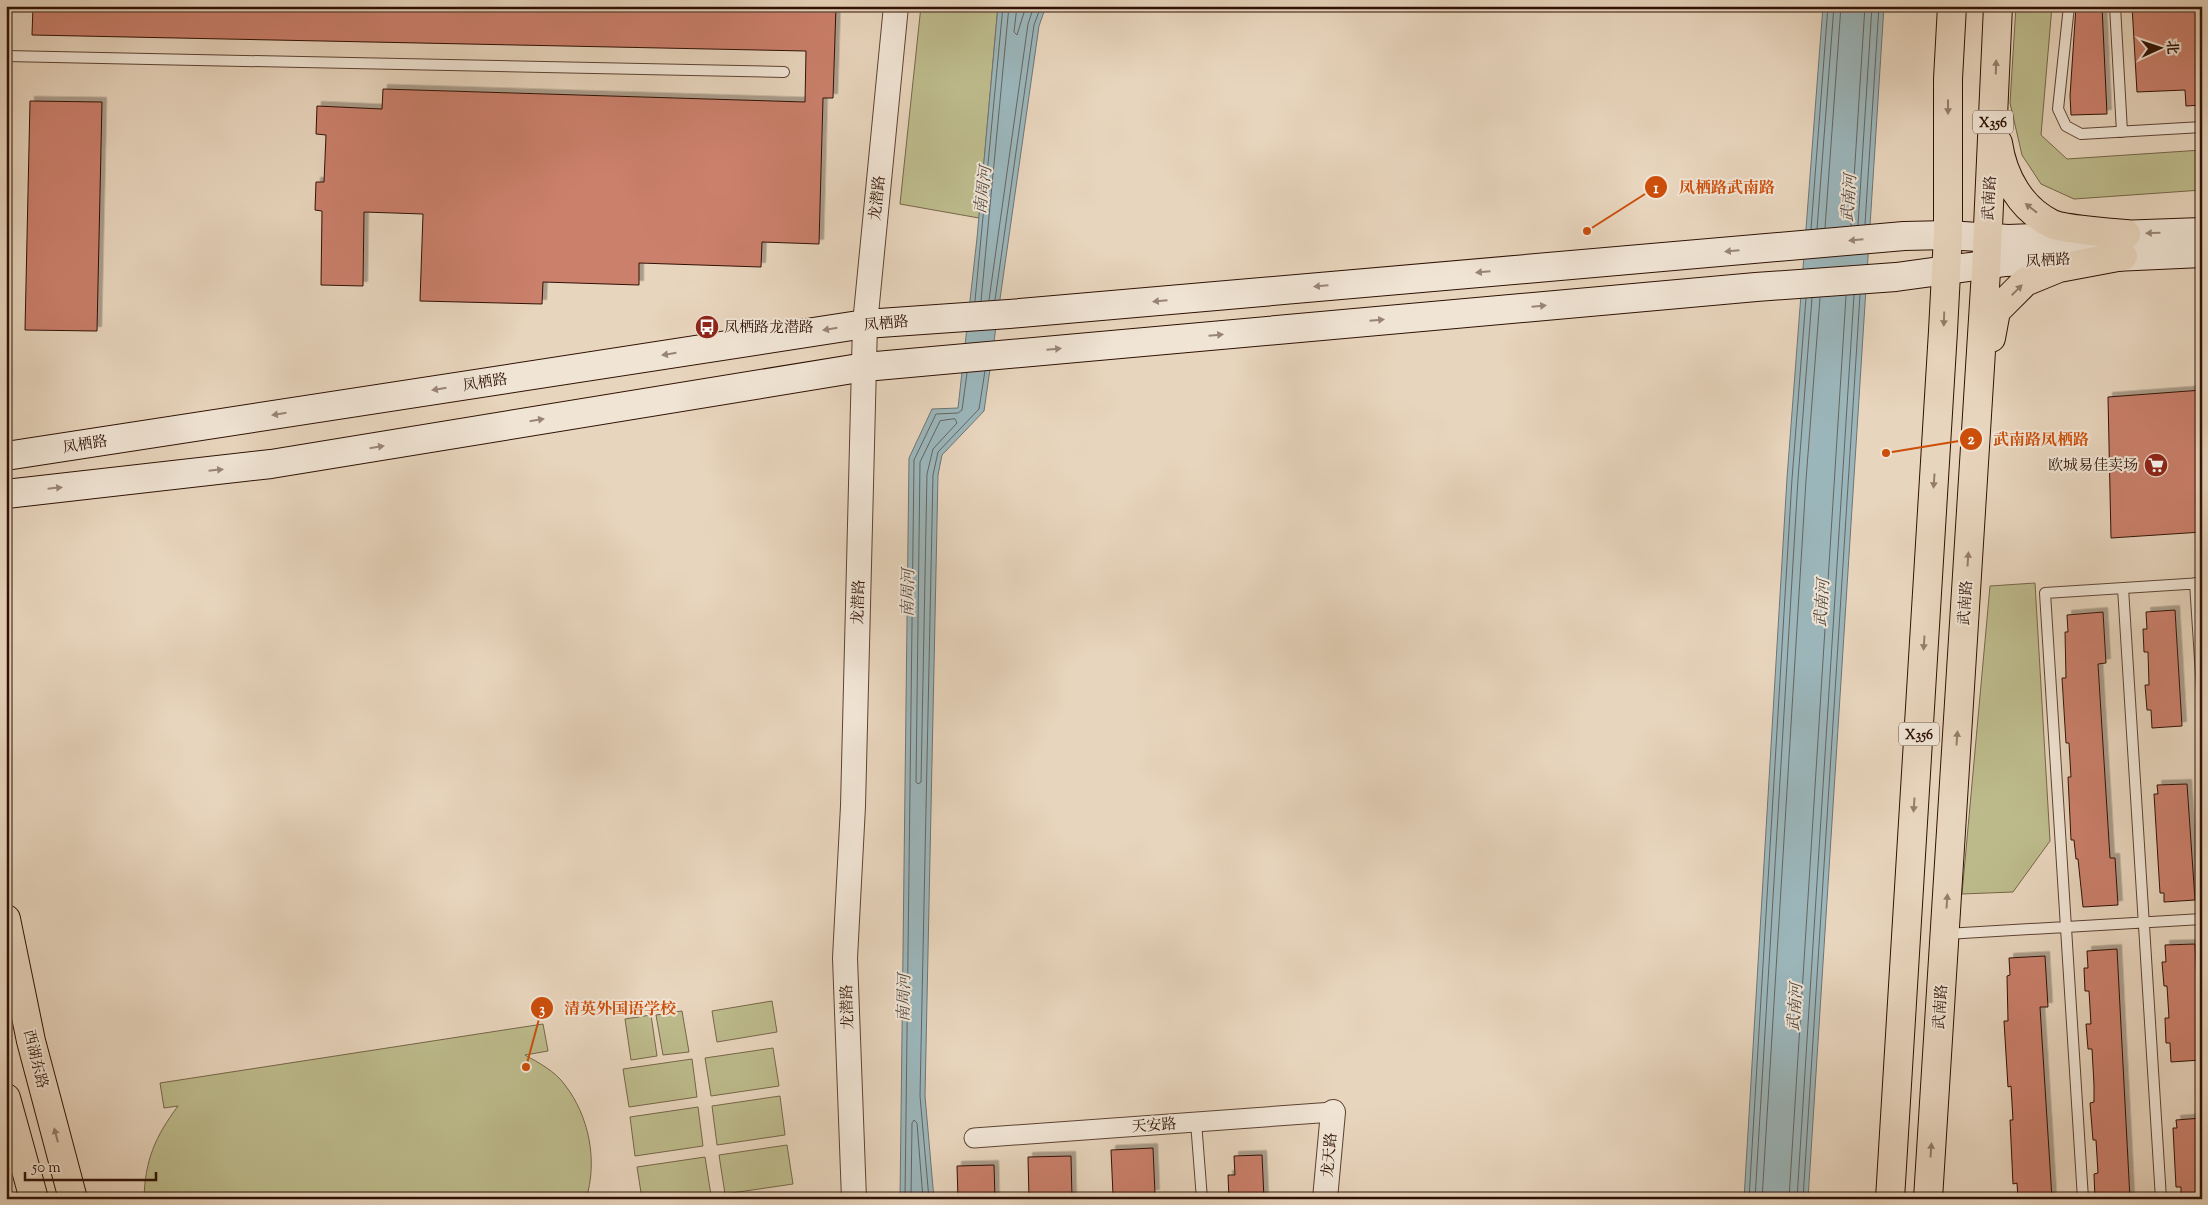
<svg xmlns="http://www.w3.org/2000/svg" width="2208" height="1205" font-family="'Sorts Mill Goudy','Noto Serif SC',serif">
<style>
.green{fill:#bdbb8c;stroke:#766648}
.water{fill:#9bb6bb;stroke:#707472}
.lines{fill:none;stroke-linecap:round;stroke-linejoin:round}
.shore{stroke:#656460;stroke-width:1}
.building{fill:#cb806c;stroke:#2f1104;filter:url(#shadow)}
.service-casing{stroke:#5d4232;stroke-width:12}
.minor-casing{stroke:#5d4232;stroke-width:21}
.tertiary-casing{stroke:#5d4232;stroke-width:26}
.secondary-casing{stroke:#2f1104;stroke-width:30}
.primary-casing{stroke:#2f1104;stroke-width:30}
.service{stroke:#f0e4d4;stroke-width:10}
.minor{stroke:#f0e4d4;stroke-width:19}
.tertiary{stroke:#f0e4d4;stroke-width:24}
.secondary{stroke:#f0e4d4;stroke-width:28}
.primary{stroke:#e8d5bd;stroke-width:28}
.oneway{fill:#957d6a}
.oneway2{fill:#998576}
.labels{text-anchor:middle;stroke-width:4;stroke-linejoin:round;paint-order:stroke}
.shield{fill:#f0e4d4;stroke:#695042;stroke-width:1}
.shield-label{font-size:14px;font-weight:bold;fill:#2f1104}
.street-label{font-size:15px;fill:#2f1104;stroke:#f0e4d4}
.poi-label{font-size:15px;fill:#2f1104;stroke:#f0e4d4;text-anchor:start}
.water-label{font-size:16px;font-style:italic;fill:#554b44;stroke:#f0e4d4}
.leader{fill:none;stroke:#cc4e0b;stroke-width:2}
.callout-dot{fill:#cc4e0b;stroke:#f0e4d4;stroke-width:2}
.mark-label{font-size:15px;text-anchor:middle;font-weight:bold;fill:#fff}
.callout-label{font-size:16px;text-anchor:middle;font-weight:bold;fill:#cc4e0b;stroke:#f0e4d4;stroke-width:4;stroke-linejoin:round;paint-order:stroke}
</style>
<defs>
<filter id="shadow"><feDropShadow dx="4.5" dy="-4.5" stdDeviation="0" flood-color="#0004"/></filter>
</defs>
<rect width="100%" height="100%" fill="#e8d5bd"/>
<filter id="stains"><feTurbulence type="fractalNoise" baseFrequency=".004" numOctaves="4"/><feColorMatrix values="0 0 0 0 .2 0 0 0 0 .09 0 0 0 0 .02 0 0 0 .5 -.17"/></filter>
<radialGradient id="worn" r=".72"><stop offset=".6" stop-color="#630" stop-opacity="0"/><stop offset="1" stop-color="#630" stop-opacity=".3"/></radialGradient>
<path class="green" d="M921,6H998L979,218L900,204Z
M2016,6H2052L2041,135L2067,159L2202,150V190L2074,199L2041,184L2022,155L2010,103Z
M2035,583L2050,841L2013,892L1962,894L1990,586Z
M772,1001L777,1032L717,1042L712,1011Z
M682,1011L689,1052L663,1055L656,1015Z
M651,1015L657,1056L631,1060L625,1019Z
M543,1024L548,1051L525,1055C539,1063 555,1071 565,1085C589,1116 598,1161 586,1199H144C145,1160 155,1137 178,1106L164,1108L160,1083Z
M773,1048L779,1086L711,1096L705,1058Z
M692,1059L697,1097L629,1107L623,1069Z
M780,1096L785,1135L717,1145L712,1106Z
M698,1107L703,1146L635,1156L630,1117Z
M787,1145L793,1184L725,1194L719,1155Z
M705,1157L711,1195L686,1199H642L637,1167Z"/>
<path class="water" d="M998,6H1046L1039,26L984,411L942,455L938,475L925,1096L934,1199H900L909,458L932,409L958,408L977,238Z
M1823,6H1884L1808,1199H1744L1787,478Z"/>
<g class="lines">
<path class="shore" d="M1017,6L1014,32L1017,35L1026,6
M1865,224L1879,6
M1858,225L1872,6
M1851,226L1865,6
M1825,228L1841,6
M1811,229L1828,6
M1817,229L1834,6
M989,300L1028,24L1034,6
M995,300L1034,25L1041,6
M975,301L1003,6
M981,301L1009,6
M955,419L957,423L933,449L927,474L921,782L918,784L916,782L920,462L940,421Z
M905,1199L914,460L936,414L958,413L962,410L967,373
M911,1199L912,1123L914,1120L917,1123L923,1199
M929,1199L920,1096L933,475L938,452L979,409L985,371
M1749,1199L1792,479L1806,298
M1755,1199L1798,479L1812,298
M1762,1199L1806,480L1820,298
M1789,1199L1846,296
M1797,1199L1854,295
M1803,1199L1860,295"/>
</g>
<path class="building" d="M33,6H836L833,98H823L819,244L762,242L761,267L639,263V285L543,282L542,304L420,301L423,214L364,212L363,286L321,285L322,211L315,210L316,182H324L326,135L316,134L317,106L382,109L383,89L805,102L806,51L32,35Z
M2076,6H2102L2107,114L2071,115L2070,96Z
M2132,6H2197L2202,105L2186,106L2185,90L2137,92Z
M30,101L102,102L97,331L25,330Z
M2202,390V532L2111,538L2108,397Z
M2175,610L2182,726L2152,728L2151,710H2147L2145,685H2149L2148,652H2144L2143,629H2147L2146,612Z
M2103,612L2106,663L2098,664L2110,858H2115L2118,905L2083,907L2078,859H2076L2074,840H2071L2068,777H2071L2069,743H2066L2062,678H2066L2065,632H2068L2067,615Z
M2187,784L2195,900L2164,902V893H2160L2154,794H2158L2157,785Z
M2195,944L2201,1060L2171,1062L2170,1043H2166L2165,1018H2169L2167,986H2164L2162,962H2166L2165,945Z
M2117,949L2130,1199H2095L2094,1174L2098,1173L2096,1140H2093L2090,1103L2094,1102V1085L2092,1049H2088L2086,1024H2091L2089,991H2085L2084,968H2088L2087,951Z
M2045,956L2048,1007H2040L2052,1199H2018L2017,1183L2013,1184L2010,1120H2013L2011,1086L2008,1087L2004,1021H2008L2007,976L2010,975L2009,958Z
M2202,1118V1199H2181V1187H2176L2173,1128H2177L2176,1120Z
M1153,1148L1155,1194L1113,1195L1111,1150Z
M1262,1155L1264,1199H1229L1228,1175H1235L1234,1156Z
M1071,1156L1072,1199H1029L1028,1157Z
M994,1165L995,1199H958L957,1166Z"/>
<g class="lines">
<g class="service-casing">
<path id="service" d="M2069,6L2058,109L2066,126L2081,134L2202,127
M2115,6L2122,132
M6,56L784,72
M2195,583L2202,690
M2123,588L2161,1199
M1946,934L2202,919
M1196,1122L1202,1199
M2083,1199L2045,593L2202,583"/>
</g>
<g class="minor-casing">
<path id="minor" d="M974,1138L1333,1112"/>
</g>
<g class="tertiary-casing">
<path id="tertiary" d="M854,1199L845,958L853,806L865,324L896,6
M1325,1199L1333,1112"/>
</g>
<g class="secondary-casing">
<path id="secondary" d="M6,456L865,324L1009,314L1904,236L1948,235L2008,239L2202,232
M6,494L271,464L865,367L1756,287L1896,277L2006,262L2202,253"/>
</g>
<g class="primary-casing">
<path id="primary" d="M1998,143C2003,177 2021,209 2052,224C2063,229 2111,233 2126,234
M1991,338L1996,311L2025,282L2059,268L2123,256
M6,919L31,1041L73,1199
M6,1098L34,1199
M1890,1199L1943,331L1948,235V79L1952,6
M1928,1199L1986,271L1998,6"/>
</g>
<use href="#service" class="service"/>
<use href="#minor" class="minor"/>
<use href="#tertiary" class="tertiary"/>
<use href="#secondary" class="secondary"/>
<use href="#primary" class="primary"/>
</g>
<defs><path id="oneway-solid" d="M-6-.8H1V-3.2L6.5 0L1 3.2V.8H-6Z" transform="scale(1.25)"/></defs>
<g class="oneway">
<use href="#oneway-solid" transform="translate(1996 67) rotate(-88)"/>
<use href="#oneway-solid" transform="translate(1948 107) rotate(90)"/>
<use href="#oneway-solid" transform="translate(2031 208) rotate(-142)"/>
<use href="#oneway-solid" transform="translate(2017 290) rotate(-45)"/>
<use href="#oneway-solid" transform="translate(1944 319) rotate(92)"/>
<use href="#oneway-solid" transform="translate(1934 481) rotate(94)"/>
<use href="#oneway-solid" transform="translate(1968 559) rotate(-86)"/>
<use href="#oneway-solid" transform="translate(1924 643) rotate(94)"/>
<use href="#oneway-solid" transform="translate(1957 738) rotate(-86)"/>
<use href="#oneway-solid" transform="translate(1914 805) rotate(94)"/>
<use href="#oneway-solid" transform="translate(1947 901) rotate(-86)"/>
<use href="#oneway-solid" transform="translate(56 1135) rotate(-105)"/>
<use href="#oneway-solid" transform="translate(1931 1150) rotate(-86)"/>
</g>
<g class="oneway2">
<use href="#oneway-solid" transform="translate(2153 233) rotate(178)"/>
<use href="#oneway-solid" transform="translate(1856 240) rotate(175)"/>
<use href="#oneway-solid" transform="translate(1732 251) rotate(175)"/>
<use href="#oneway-solid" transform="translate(1483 272) rotate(175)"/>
<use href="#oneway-solid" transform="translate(1321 286) rotate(175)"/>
<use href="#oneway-solid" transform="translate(1160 301) rotate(175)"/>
<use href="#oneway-solid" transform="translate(1539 306) rotate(-5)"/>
<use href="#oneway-solid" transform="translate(1377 320) rotate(-5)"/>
<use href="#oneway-solid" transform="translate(830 329) rotate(171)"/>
<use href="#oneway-solid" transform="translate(1216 335) rotate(-5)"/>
<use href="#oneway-solid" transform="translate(1054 349) rotate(-5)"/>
<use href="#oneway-solid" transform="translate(669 354) rotate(171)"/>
<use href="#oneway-solid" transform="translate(439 389) rotate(171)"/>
<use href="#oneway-solid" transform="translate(279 414) rotate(171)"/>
<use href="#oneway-solid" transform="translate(537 420) rotate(-9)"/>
<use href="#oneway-solid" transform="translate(377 447) rotate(-9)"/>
<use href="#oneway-solid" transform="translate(216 470) rotate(-6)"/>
<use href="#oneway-solid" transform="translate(55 488) rotate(-6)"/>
</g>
<defs>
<g id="bus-disc" transform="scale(1.25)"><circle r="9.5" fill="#8f2418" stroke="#f0e4d4"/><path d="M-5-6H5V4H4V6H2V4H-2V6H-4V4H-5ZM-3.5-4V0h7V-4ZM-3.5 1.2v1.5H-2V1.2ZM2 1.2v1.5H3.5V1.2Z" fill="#fff"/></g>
<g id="supermarket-disc" transform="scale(1.25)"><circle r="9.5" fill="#8f2418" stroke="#f0e4d4"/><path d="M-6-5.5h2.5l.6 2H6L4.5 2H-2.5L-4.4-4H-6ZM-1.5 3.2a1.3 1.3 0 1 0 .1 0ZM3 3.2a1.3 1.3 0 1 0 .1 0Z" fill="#fff"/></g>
</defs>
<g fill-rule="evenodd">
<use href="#bus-disc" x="707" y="327"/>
<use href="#supermarket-disc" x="2156" y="465"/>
</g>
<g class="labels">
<g class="shield">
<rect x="1973" y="110.5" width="40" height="23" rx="4"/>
<rect x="1899" y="722.5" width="40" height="23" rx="4"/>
</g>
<g class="shield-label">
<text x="1993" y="127">X356</text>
<text x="1919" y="739">X356</text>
</g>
<g class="street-label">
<text transform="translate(877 198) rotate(-84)" y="5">龙潜路</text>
<text transform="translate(1989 198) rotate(-87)" y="5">武南路</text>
<text transform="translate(2048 260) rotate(-3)" y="5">凤栖路</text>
<text transform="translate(886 323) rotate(-5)" y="5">凤栖路</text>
<text transform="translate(485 382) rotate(-9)" y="5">凤栖路</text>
<text transform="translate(85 444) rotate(-9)" y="5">凤栖路</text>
<text transform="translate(858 602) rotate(-88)" y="5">龙潜路</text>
<text transform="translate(1965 603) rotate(-86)" y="5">武南路</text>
<text transform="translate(847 1007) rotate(-92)" y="5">龙潜路</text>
<text transform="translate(1940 1007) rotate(-86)" y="5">武南路</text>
<text transform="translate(36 1059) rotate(76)" y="5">西湖东路</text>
<text transform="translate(1154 1125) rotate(-4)" y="5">天安路</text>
<text transform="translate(1329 1155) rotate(-85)" y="5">龙天路</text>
</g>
<g class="poi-label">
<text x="724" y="332">凤栖路龙潜路</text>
<text x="2138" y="470" text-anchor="end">欧城易佳卖场</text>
</g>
<g class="water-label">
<text transform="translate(982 190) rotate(-83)" y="6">南周河</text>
<text transform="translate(1848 198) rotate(-86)" y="6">武南河</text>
<text transform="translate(907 593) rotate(-89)" y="6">南周河</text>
<text transform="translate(1821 603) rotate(-86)" y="6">武南河</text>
<text transform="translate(903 998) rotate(-89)" y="6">南周河</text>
<text transform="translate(1794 1007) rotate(-86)" y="6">武南河</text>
</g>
</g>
<path class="leader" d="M1587 231L1656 187M1886 453L1971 439M526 1067L542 1008"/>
<g class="callout-dot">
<circle cx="1587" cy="231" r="5"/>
<circle cx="1886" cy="453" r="5"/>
<circle cx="526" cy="1067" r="5"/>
<circle cx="1656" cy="187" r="12"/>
<circle cx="1971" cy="439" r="12"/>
<circle cx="542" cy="1008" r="12"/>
</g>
<g class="mark-label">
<text x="1656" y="193">1</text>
<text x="1971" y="444">2</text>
<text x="542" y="1014">3</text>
</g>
<g class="callout-label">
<text x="1727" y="193">凤栖路武南路</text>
<text x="2041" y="445">武南路凤栖路</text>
<text x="620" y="1014">清英外国语学校</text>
</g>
<rect width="2208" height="1205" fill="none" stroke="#e8d5bd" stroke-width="25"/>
<rect x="8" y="8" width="2193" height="1190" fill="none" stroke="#2f1104" stroke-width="2.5"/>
<rect x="12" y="12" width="2183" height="1180" fill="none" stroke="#2f1104"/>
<g transform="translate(2160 48) rotate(87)" stroke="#f0e4d4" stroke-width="4" paint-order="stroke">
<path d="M0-4L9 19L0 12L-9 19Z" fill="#2f1104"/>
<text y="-8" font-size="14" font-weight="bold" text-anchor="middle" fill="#2f1104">北</text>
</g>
<path d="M25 1172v8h131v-8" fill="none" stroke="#2f1104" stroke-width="2.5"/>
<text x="32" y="1172" font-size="15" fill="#2f1104" stroke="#f0e4d4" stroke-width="4" paint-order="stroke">50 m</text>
<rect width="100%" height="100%" filter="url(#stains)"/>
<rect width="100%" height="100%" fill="url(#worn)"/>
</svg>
